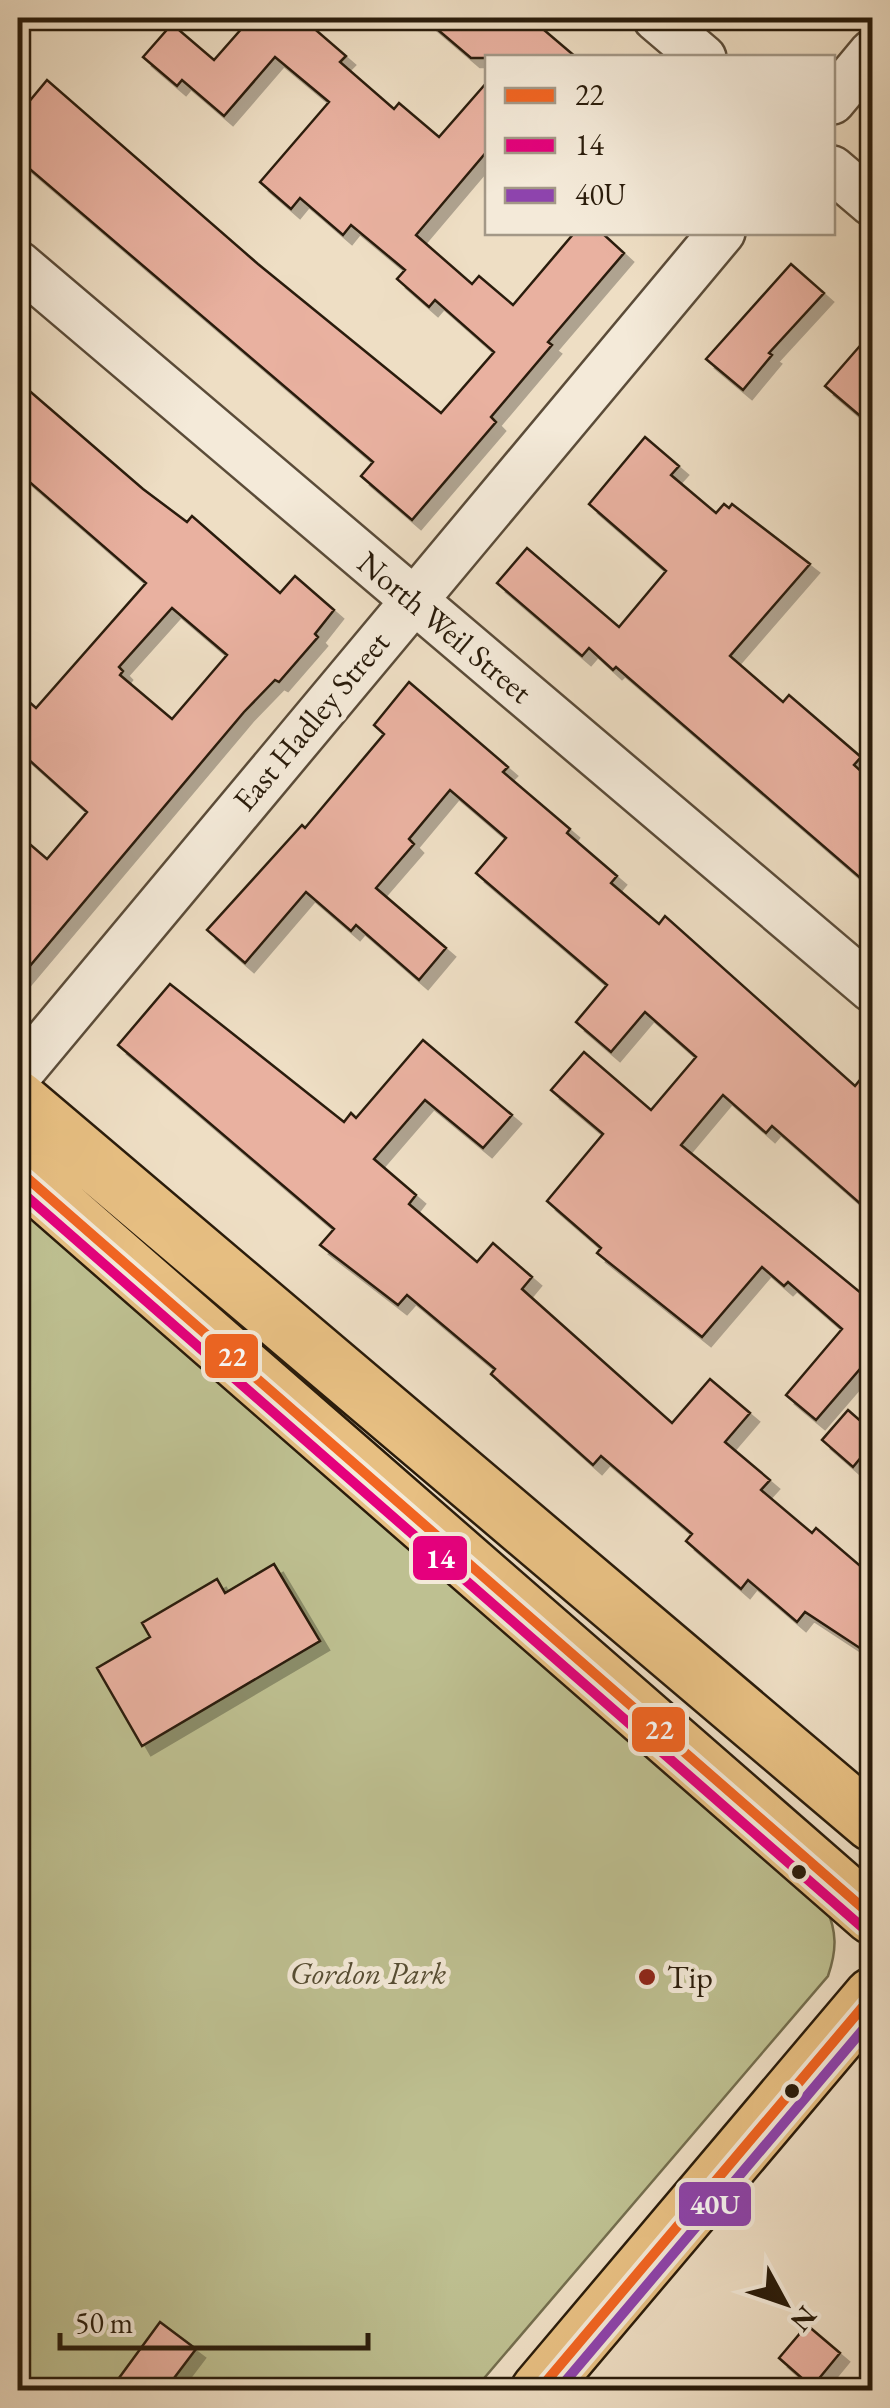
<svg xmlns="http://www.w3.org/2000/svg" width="890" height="2408" font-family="'EB Garamond',serif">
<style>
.green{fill:#bec091;stroke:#746e4e;stroke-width:2.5}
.building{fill:#e9b1a0;stroke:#2a1c0b;stroke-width:2.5;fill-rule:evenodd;filter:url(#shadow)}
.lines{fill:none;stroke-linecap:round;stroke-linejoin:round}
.minor-casing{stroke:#5b4c39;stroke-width:50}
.major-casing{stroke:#2a1c0b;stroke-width:60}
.minor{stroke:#f4ead9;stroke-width:45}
.major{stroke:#e7bf82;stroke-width:55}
.bus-1-casing{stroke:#f4ead9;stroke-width:18}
.bus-2-casing{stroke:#f4ead9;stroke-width:18}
.bus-3-casing{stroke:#f4ead9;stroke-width:18}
.bus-1{stroke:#f26522;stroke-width:10}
.bus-2{stroke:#e5007d;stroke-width:10}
.bus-3{stroke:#8e44ad;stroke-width:10}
.bus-dot{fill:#2a1c0b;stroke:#f4ead9;stroke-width:4}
.poi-dot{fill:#8f2418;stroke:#f4ead9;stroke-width:4}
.labels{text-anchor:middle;stroke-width:10;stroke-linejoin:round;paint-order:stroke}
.street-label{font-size:32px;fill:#2a1c0b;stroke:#f4ead9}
.park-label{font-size:32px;font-style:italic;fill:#564d33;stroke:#f4ead9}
.poi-label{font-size:32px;fill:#2a1c0b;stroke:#f4ead9;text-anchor:start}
.line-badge{stroke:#f4ead9;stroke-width:4}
.badge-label{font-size:28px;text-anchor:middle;font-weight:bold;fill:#fff}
</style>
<defs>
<filter id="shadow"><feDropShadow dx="9" dy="9" stdDeviation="0" flood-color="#0004"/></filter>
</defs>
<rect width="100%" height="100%" fill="#eedec4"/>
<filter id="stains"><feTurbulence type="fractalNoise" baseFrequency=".002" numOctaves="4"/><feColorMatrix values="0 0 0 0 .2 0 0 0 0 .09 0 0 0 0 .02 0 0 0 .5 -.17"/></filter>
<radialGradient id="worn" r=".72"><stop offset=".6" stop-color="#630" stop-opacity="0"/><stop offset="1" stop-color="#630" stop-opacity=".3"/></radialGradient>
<path class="green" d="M18,1206L557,1668L826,1907C837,1932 837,1950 828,1976L474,2390H18Z"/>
<path class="building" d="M251,18H302L346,56L340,62L394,109L399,103L439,137L488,81V150L416,235L472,284L479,276L513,305L575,232H601L624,253L548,342L552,345L491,417L496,422L412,520L361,476L373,462L18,159V115L47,80L258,264L441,413L494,352L435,300L429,307L397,279L405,270L351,225L343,235L300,198L291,209L260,182L329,102L275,57L224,116L182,80L177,86L143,57L172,24L214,60Z
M424,18H530L577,58H471Z
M791,264L824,293L769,353L772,355L743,390L706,359Z
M872,332V426L825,386Z
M18,381L143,489L187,522L192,516L280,593L295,576L334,610L315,634L318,637L279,682L275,680L244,712L18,980V834L47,859L87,812L18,750V692L36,708L146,583L18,472ZM172,608L227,655L172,719L120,675L123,671L119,667Z
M645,437L679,466L671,475L716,513L724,504L729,508L732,504L810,564L730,656L783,702L789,695L861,757L854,765L872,781V888L616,667L613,670L589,648L582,656L497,583L527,548L619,627L666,571L589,504Z
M409,682L508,767L503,772L570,829L567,833L617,876L611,883L659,924L665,916L855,1086L872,1065V1214L772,1126L766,1133L723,1095L681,1145L867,1298L872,1292V1355L816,1420L786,1395L842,1329L788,1282L784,1286L762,1267L702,1337L597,1253L601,1248L547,1201L603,1134L551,1090L584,1052L651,1110L696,1057L645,1012L611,1052L576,1022L607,985L476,873L506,838L450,790L409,839L414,844L376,888L446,948L419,980L356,925L351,931L306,892L245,963L207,930L302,825L305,828L384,734L374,725Z
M170,984L344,1122L351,1113L356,1118L423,1040L512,1115L483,1148L425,1100L374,1159L416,1195L409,1204L477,1262L493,1243L532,1277L522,1289L672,1423L710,1379L750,1413L725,1442L770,1480L761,1490L812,1533L816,1528L872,1576V1656L805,1612L797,1622L748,1580L741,1589L686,1541L692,1534L601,1456L593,1465L491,1374L495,1369L407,1295L398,1305L320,1245L334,1229L118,1045Z
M848,1410L872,1431V1444L853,1467L822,1440Z
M274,1564L320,1641L142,1746L97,1668L150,1637L142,1623L217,1579L225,1593Z
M160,2322L196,2349L165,2390H136L119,2378Z
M807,2325L840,2353L812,2387L779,2358Z"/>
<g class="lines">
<g class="minor-casing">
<path id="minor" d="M656,18L703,58
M832,101L872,53
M832,169L872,203
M18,264L872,989
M18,1075L722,232"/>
</g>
<g class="major-casing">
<path id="major" d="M18,1099L872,1823
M18,1170L872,1916
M539,2390L872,1996"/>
</g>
<use href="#minor" class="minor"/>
<use href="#major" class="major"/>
<g class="bus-1-casing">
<path id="bus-1" d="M18,1170L872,1916
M539,2390L872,1996"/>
</g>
<g class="bus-2-casing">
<path id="bus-2" d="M18,1189L862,1927"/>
</g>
<g class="bus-3-casing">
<path id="bus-3" d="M558,2390L872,2019"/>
</g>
<use href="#bus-1" class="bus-1"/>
<use href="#bus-2" class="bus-2"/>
<use href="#bus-3" class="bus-3"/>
</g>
<g class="bus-dot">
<circle cx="799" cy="1872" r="9"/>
<circle cx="792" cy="2091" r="9"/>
</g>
<circle class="poi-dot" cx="647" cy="1977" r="10"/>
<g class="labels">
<g class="street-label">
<text transform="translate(445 627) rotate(40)" y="11">North Weil Street</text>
<text transform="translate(311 721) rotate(-50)" y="11">East Hadley Street</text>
</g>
<g class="park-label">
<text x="368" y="1984">Gordon Park</text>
</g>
<g class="poi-label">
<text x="667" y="1988">Tip</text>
</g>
</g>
<g class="line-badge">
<rect x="203" y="1332" width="57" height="48" rx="10" fill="#f26522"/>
<rect x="411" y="1534" width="58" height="48" rx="10" fill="#e5007d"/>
<rect x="630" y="1705" width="57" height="49" rx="10" fill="#f26522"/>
<rect x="677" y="2180" width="76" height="48" rx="10" fill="#8e44ad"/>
</g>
<g class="badge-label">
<text x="232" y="1366">22</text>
<text x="440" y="1568">14</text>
<text x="659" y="1739">22</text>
<text x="715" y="2214">40U</text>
</g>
<rect width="890" height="2408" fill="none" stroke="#eedec4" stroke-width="60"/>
<rect x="20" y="20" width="850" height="2368" fill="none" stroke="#2a1c0b" stroke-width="5"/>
<rect x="30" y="30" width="830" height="2348" fill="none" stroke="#2a1c0b" stroke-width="2.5"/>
<rect x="485" y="55" width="350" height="180" fill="#f4ead9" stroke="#a39887" stroke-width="2.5"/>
<rect x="505" y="88" width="50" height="15" fill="#f26522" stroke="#a39887" stroke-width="2.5"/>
<text x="575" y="105" font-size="30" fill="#2a1c0b">22</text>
<rect x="505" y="138" width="50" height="15" fill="#e5007d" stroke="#a39887" stroke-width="2.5"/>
<text x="575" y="155" font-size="30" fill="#2a1c0b">14</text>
<rect x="505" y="188" width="50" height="15" fill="#8e44ad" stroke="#a39887" stroke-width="2.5"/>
<text x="575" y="205" font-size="30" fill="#2a1c0b">40U</text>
<g transform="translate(785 2303) rotate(130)" stroke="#f4ead9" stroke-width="8" paint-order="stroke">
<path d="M0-8L18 38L0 25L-18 38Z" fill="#2a1c0b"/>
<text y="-15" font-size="28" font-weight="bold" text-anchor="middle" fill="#2a1c0b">N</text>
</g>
<path d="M60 2333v15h308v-15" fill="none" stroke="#2a1c0b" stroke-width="5"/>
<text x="75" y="2333" font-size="30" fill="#2a1c0b" stroke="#f4ead9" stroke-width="8" paint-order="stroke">50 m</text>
<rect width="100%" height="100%" filter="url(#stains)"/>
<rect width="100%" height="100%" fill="url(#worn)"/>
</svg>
